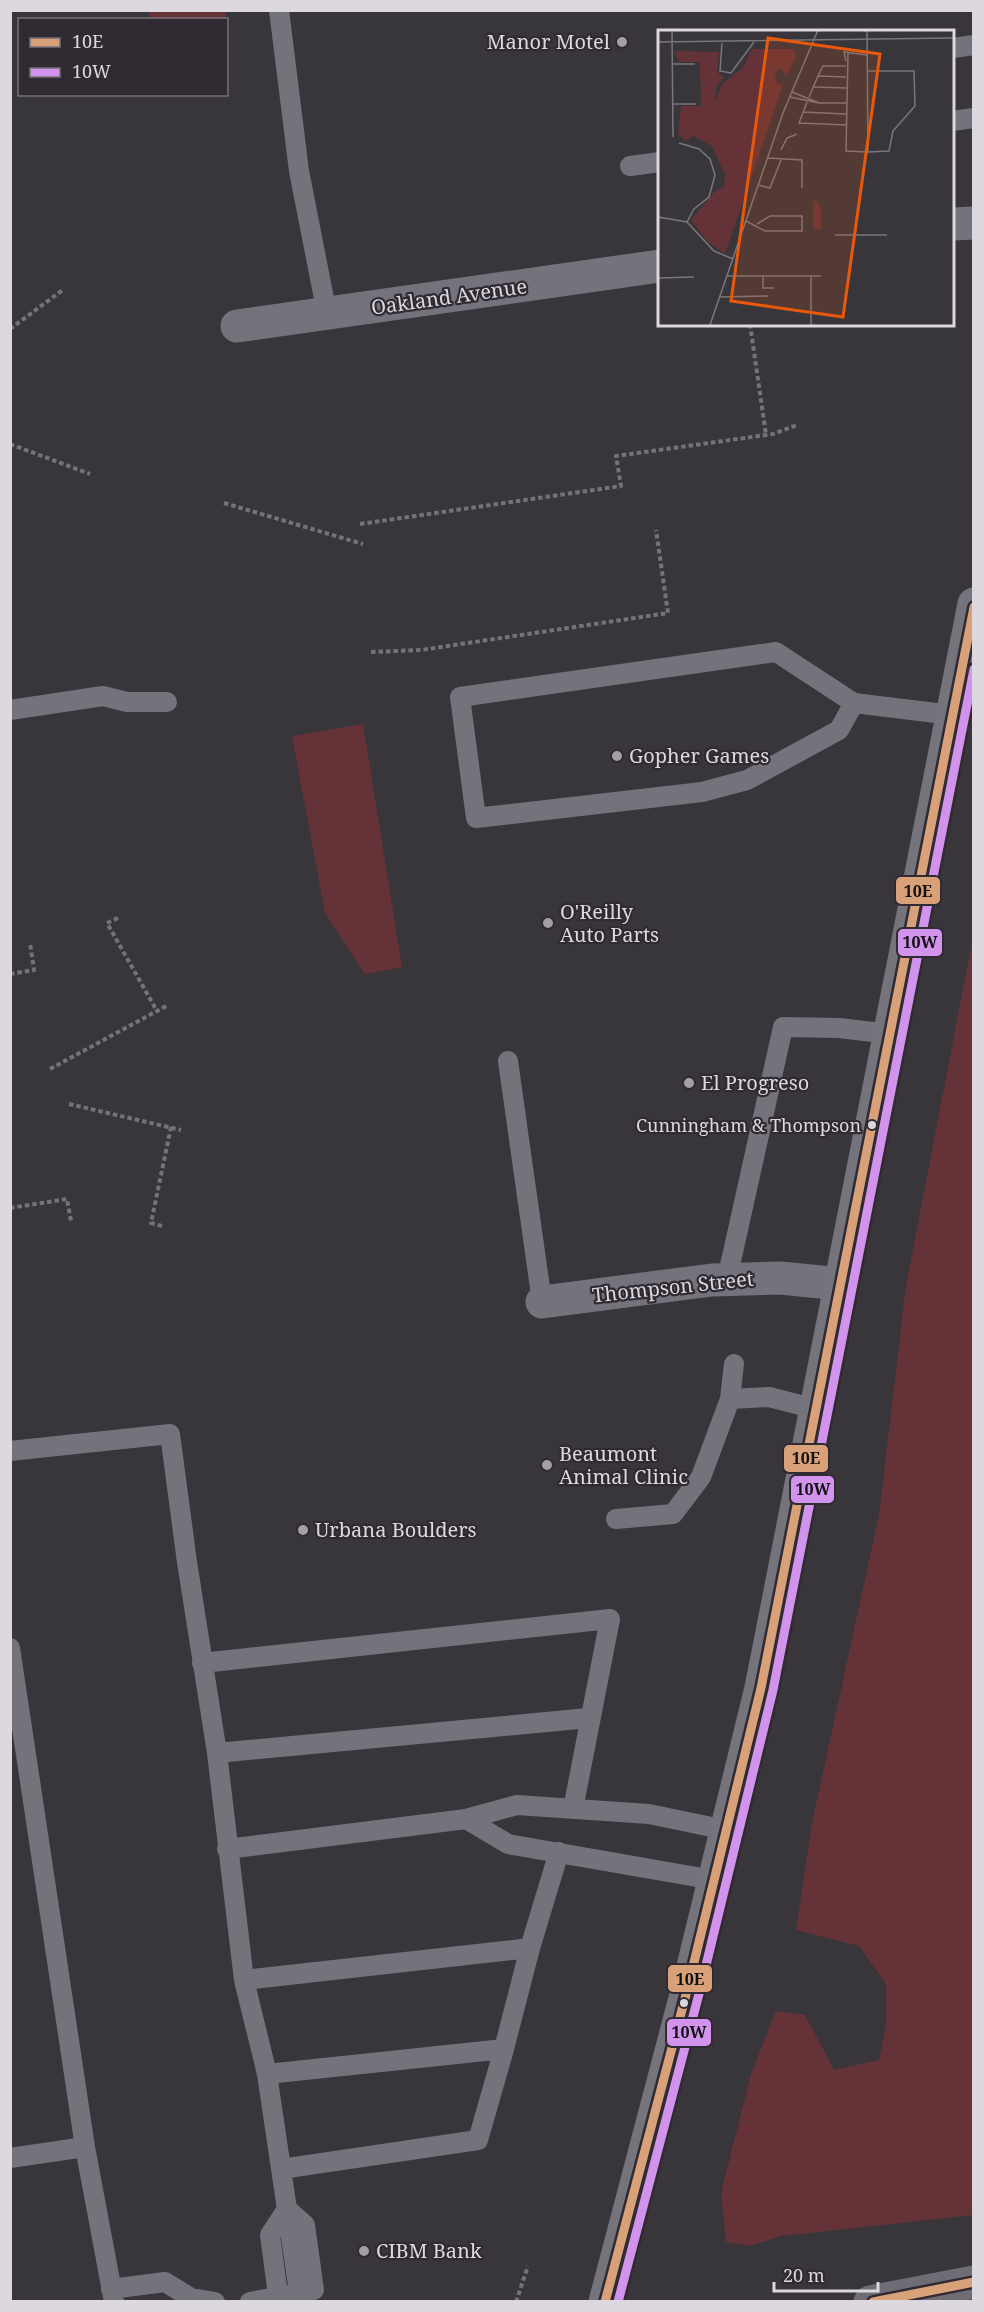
<svg xmlns="http://www.w3.org/2000/svg" width="984" height="2312" font-family="'Noto Serif',serif">
<style>
.green{fill:#653337}
.lines{fill:none;stroke-linecap:round;stroke-linejoin:round}
.path{stroke:#74737a;stroke-width:4;stroke-dasharray:4.5 3;stroke-linecap:butt}
.lane{stroke:#74737c;stroke-width:20}
.street{stroke:#74737c;stroke-width:33}
.secondary{stroke:#6e6c75;stroke-width:33}
.primary{stroke:#75737c;stroke-width:33}
.bus-1-casing{stroke:#302a33;stroke-width:14}
.bus-2-casing{stroke:#302a33;stroke-width:14}
.bus-1{stroke:#d9a179;stroke-width:9}
.bus-2{stroke:#d193ec;stroke-width:9}
.poi-dot{fill:#a39fa5;stroke:#302a33;stroke-width:2}
.bus-dot{fill:#dcd8de;stroke:#302a33;stroke-width:2}
.labels{text-anchor:middle;stroke-width:4.5;stroke-linejoin:round;paint-order:stroke}
.bus-label{font-size:18px;fill:#dcd8de;stroke:#302a33;text-anchor:end}
.poi-label{font-size:20px;fill:#dcd8de;stroke:#302a33;text-anchor:start}
.street-label{font-size:20px;fill:#dcd8de;stroke:#302a33}
.inset-road{fill:none;stroke:#7a777c;stroke-width:1.5}
.view{fill:#e8590c;fill-opacity:0.15;stroke:#e8590c;stroke-width:3}
.inset-edge{fill:none;stroke:#dcd8de;stroke-width:3}
.line-badge{stroke:#302a33;stroke-width:2}
.pale-badge-label{font-size:16px;text-anchor:middle;font-weight:bold;fill:#111}
</style>
<rect width="100%" height="100%" fill="#39363b"/>
<path class="green" d="M149,11H226V19H149Z
M363,724L402,967L365,974L325,913L292,736Z
M973,937V2215L781,2236L750,2246L726,2242L721,2193L751,2074L776,2011L805,2015L834,2070L879,2060L886,2025V1984L859,1946L796,1930L812,1823L879,1515L906,1286Z"/>
<g class="lines">
<path class="path" d="M750,324L766,435
M10,329L64,289
M10,444L90,474
M224,503L363,544
M360,524L621,486L616,456L773,434L797,425
M371,652L421,650L668,613L656,530
M118,918L107,923L157,1011
M10,974L34,970L30,943
M50,1069L168,1005
M69,1104L181,1130
M10,1208L67,1199L71,1221
M162,1226L151,1223L171,1127
M516,2302L528,2266"/>
<path class="lane" d="M279,10L299,171L327,314
M952,48L974,45
M952,121L974,118
M630,166L660,162
M854,703L839,730L747,780L702,792L476,818L460,697L776,652L854,703L952,715
M10,710L103,696L127,702H167
M508,1061L542,1302
M727,1279L783,1027L839,1028L890,1034
M730,1399L769,1397L816,1409
M10,1451L170,1434L187,1562L217,1753L244,1980L267,2074L287,2209L270,2235L278,2295
M616,1519L673,1514L701,1477L730,1399L734,1364
M10,1648L85,2147L114,2302
M202,1663L610,1619L573,1809
M217,1753L589,1718
M227,1849L466,1819
M714,1880L508,1844L466,1819L517,1805L649,1814L726,1830
M244,1980L530,1948
M267,2074L504,2049L530,1948L559,1852
M10,2158L85,2147
M281,2169L478,2140L504,2049
M287,2209L299,2292
M111,2289L165,2282L191,2298L215,2302
M250,2302L314,2290L305,2225L287,2209"/>
<path class="street" d="M952,224L974,223
M237,326L660,266
M542,1302L712,1280L780,1278L841,1284"/>
<path class="secondary" d="M870,2302L974,2282"/>
<path class="primary" d="M605,2302L688,1987L761,1688L974,604"/>
<g class="bus-1-casing">
<path id="bus-1" d="M605,2302L688,1987L761,1688L974,607
M873,2302L974,2282"/>
</g>
<g class="bus-2-casing">
<path id="bus-2" d="M618,2302L700,1990L773,1690L974,669"/>
</g>
<use href="#bus-1" class="bus-1"/>
<use href="#bus-2" class="bus-2"/>
</g>
<g class="poi-dot">
<circle cx="622" cy="42" r="6"/>
<circle cx="617" cy="756" r="6"/>
<circle cx="548" cy="923" r="6"/>
<circle cx="689" cy="1083" r="6"/>
<circle cx="547" cy="1465" r="6"/>
<circle cx="303" cy="1530" r="6"/>
<circle cx="364" cy="2251" r="6"/>
</g>
<g class="bus-dot">
<circle cx="872" cy="1125" r="5"/>
<circle cx="684" cy="2003" r="5"/>
</g>
<g class="labels">
<g class="bus-label">
<text x="861" y="1132">Cunningham &amp; Thompson</text>
</g>
<g class="poi-label">
<text x="610" y="49" text-anchor="end">Manor Motel</text>
<text x="629" y="763">Gopher Games</text>
<text x="560" y="919">O'Reilly<tspan x="560" dy="23">Auto Parts</tspan></text>
<text x="701" y="1090">El Progreso</text>
<text x="559" y="1461">Beaumont<tspan x="559" dy="23">Animal Clinic</tspan></text>
<text x="315" y="1537">Urbana Boulders</text>
<text x="376" y="2258">CIBM Bank</text>
</g>
<g class="street-label">
<text transform="translate(449 297) rotate(-8)" y="7">Oakland Avenue</text>
<text transform="translate(673 1287) rotate(-6)" y="7">Thompson Street</text>
</g>
</g>
<g transform="translate(658 30)">
<rect width="296" height="296" fill="#39363b"/>
<path d="M94,19H135L138,26L129,46L123,38L117,42L118,52L125,55L67,224L51,213L33,190L57,161L66,157L67,145L54,116L35,106L27,111L20,103L23,76H43L42,32H21L16,21L61,22L59,42L66,47L58,57L57,73L64,54L85,38ZM155,171H159L163,178V199H155Z" fill="#653337"/>
<path class="inset-road" d="M14,0L15,107M0,12L296,8M64,13L62,41L73,43L96,12M190,22L188,121L210,122L209,1L205,0M188,31L186,22L209,25M14,34H37M210,41H256L257,76L235,101L231,121L210,122M160,46L165,36H188M156,57L189,58M132,67L161,73L134,62M151,67L160,46L188,47M149,72L141,93L189,95M161,73H189M14,74H38M145,82L188,84M21,113L41,119L52,129L57,145L51,167L36,179L29,192M123,120L129,108L139,104M110,128L144,130V158M100,155L112,158L123,130M0,187L29,192L56,221L75,229M88,191L107,201H144V186H112L99,194M177,205H229M69,246H163M105,246V258H116M153,246V295M0,248L36,247M62,267L110,266M52,295L125,83L160,0"/>
<path class="view" d="M110,8L222,24L185,287L73,271Z"/>
<rect width="296" height="296" class="inset-edge"/>
</g>
<g class="line-badge">
<rect x="895" y="876" width="46" height="29" rx="6" fill="#d9a179"/>
<rect x="897" y="928" width="46" height="29" rx="6" fill="#d193ec"/>
<rect x="783" y="1444" width="46" height="29" rx="6" fill="#d9a179"/>
<rect x="790" y="1475" width="45" height="29" rx="6" fill="#d193ec"/>
<rect x="667" y="1964" width="46" height="29" rx="6" fill="#d9a179"/>
<rect x="666" y="2018" width="46" height="29" rx="6" fill="#d193ec"/>
</g>
<g class="pale-badge-label">
<text x="918" y="897">10E</text>
<text x="920" y="948">10W</text>
<text x="806" y="1464">10E</text>
<text x="813" y="1495">10W</text>
<text x="690" y="1985">10E</text>
<text x="689" y="2038">10W</text>
</g>
<rect width="984" height="2312" fill="none" stroke="#dcd8de" stroke-width="24"/>
<rect x="18" y="18" width="210" height="78" fill="#302a33" stroke="#757077" stroke-width="1.5"/>
<rect x="30" y="38" width="30" height="9" fill="#d9a179" stroke="#757077" stroke-width="1.5"/>
<text x="72" y="48" font-size="18" fill="#dcd8de">10E</text>
<rect x="30" y="68" width="30" height="9" fill="#d193ec" stroke="#757077" stroke-width="1.5"/>
<text x="72" y="78" font-size="18" fill="#dcd8de">10W</text>
<path d="M774 2282v9h104v-9" fill="none" stroke="#dcd8de" stroke-width="3"/>
<text x="783" y="2282" font-size="18" fill="#dcd8de" stroke="#302a33" stroke-width="4.5" paint-order="stroke">20 m</text>
</svg>
